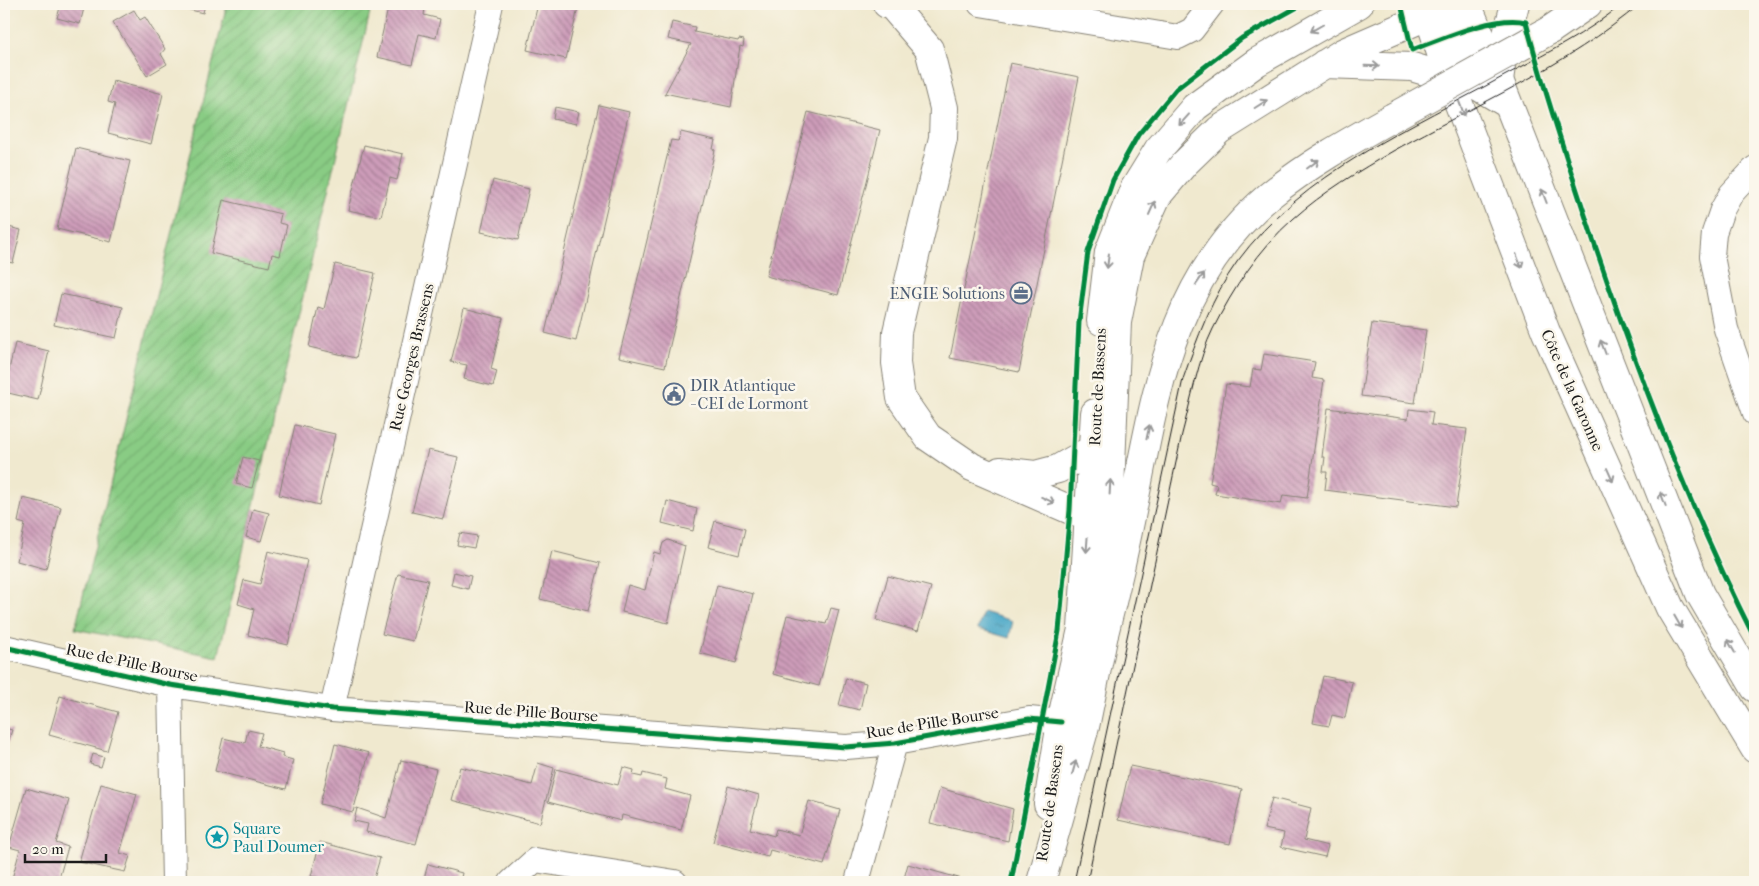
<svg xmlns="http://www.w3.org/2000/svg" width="1759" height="886" font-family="'IM FELL French Canon',serif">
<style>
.garden{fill:url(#garden-furrows);stroke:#527450}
.water{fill:url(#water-ripples);stroke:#326272}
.building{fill:url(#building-back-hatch)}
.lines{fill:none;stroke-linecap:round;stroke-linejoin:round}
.minor-casing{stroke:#868276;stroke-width:26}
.secondary-casing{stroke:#868276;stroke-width:30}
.motorway-casing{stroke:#868276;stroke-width:30}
.minor{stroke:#fff;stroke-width:24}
.secondary{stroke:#fff;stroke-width:28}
.motorway{stroke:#fff;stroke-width:28}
.tram{stroke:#1c1c1c;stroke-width:1}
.motorway-bridge-casing{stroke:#868276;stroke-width:30;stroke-linecap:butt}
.motorway-bridge{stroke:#fff;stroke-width:28}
.cycleway-casing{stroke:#fbf7ec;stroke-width:8}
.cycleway{stroke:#00873e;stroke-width:5}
.oneway{stroke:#999}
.labels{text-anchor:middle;stroke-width:5;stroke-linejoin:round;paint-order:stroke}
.service-label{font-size:16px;fill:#4e5e75;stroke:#fbf7ec;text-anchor:end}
.street-label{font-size:16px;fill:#1c1c1c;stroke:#fbf7ec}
.culture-label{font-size:16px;fill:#0d838f;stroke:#fbf7ec;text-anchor:start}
</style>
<defs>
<pattern id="garden-furrows" width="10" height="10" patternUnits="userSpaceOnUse" patternTransform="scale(1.25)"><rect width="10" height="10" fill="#89cc84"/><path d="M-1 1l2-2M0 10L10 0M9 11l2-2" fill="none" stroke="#76af71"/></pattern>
<pattern id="water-ripples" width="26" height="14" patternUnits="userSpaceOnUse" patternTransform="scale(1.25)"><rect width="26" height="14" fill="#48a7c7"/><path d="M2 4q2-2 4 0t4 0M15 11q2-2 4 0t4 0" fill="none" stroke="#3b87a1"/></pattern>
<pattern id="building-back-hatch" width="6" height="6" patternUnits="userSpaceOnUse" patternTransform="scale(1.25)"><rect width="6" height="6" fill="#cd9cb9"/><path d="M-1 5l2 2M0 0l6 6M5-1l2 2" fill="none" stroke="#a67e96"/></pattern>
</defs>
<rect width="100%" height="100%" fill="#fbf7ec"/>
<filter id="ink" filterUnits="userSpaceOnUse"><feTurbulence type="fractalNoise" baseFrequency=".02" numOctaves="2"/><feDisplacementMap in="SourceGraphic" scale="10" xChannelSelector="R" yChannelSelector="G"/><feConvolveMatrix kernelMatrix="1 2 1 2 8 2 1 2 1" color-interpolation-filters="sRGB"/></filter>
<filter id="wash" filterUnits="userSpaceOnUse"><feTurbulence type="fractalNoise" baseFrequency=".0096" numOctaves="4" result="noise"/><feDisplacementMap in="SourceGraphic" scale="20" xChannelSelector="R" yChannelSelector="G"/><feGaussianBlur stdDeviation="1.12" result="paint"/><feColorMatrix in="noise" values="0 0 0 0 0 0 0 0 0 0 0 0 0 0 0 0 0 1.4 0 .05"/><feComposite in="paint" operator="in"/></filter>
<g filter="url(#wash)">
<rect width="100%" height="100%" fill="#f0e9cf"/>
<path class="garden" d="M227,4H372L218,657L75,629Z"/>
<path class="water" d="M983,612L1013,621L1009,638L978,629Z"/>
<g id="blocks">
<path class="building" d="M61,4H85L80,24L57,18Z
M175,4H205L203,13L174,6Z
M389,4H405L425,8L424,15L440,19L436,38L419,34L412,65L377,57Z
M538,4H579L566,59L527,50Z
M134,10L140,20L145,17L165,49L161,54L167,64L147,76L113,22Z
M672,22L695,27L694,32L738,41L739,39L744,40L743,47L740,46L731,107L669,94L664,95L691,44L668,39Z
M1010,63L1079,77L1019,372L950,358Z
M113,81L163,94L151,144L108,133L115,104L108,102Z
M599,105L629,112L576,341L545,333Z
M555,107L579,112L576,124L553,119Z
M808,112L880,130L838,295L766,276Z
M681,132L715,140L713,149L715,150L665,367L619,357L671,140L678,141Z
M364,145L403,154L397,180L390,178L381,217L348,210Z
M76,148L130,161L111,242L57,229Z
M493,180L529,189L518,240L481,232Z
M223,200L281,214L279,223L287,225L280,256L272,254L269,267L211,253Z
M4,226L21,230L13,263L4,261Z
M335,264L375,273L356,358L309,347L318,307L324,309Z
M61,294L123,307L116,338L54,325Z
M464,308L503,318L491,369L497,371L493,386L464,379L467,365L451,362Z
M1372,323L1426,330L1415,403L1361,396Z
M15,343L49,351L38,400L4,392Z
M1264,354L1315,362L1312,378L1324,380L1307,498L1283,495L1281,504L1215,494L1217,485L1210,483L1226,384L1250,387L1253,369L1261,370Z
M1328,408L1408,419L1409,409L1433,412L1431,425L1467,429L1456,507L1325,490L1327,472H1323L1325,457H1322Z
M295,425L335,434L319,505L279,495Z
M428,450L458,457L443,519L412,512Z
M243,457L259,461L252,488L236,484Z
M23,498L61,507L46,569L17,561L25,524L18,522Z
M667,501L697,509L693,531L662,523Z
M253,509L269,513L261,541L246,537Z
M715,521L745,529L739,555L708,547Z
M460,533L477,536L474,548L457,545Z
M668,540L685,546L668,623L622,612L628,585L645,590L654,552L660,554L663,543Z
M268,551L307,560L288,645L248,635L254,609L238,604L244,580L260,584Z
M552,551L600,563L588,611L540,599Z
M454,572L471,576L468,589L451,585Z
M398,574L428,580L413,641L382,634Z
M888,576L931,587L918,631L876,620Z
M717,585L753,594L736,663L700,653Z
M831,608L839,610L819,686L773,674L787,615L826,624Z
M1323,676L1352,682L1345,718L1332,715L1329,726L1313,723Z
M846,678L866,683L860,710L839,705Z
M60,696L118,712L107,751L49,735Z
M4,728L12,730L4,755Z
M248,730L262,733L258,746L283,753L282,757L293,760L286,789L215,771L223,738L245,743Z
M335,744L369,753L353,812L320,804Z
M93,754L104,757L101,767L90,764Z
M401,760L436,769L416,844L366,832L368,824L354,821L357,808L386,818Z
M538,763L554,768L540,823L451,800L460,767L532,785Z
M1130,766L1242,789L1230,844L1118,820Z
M623,767L634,770L633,775L642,777L643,773L667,779L665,789L690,796L681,830L622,815L621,821L548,802L556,769L618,785Z
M101,784L137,794L120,853L130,856L125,872L79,862Z
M728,786L759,795L750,829L774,836L776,829L799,835L809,801L840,810L824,865L770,850L768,857L713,842Z
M26,788L69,800L56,843L68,847L58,882H11L20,850L9,847Z
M940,788L1013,809L1008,841L930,823Z
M1272,798L1311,808L1304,840L1328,846L1325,857L1281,847L1284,833L1264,829Z
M320,842L380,858L373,882H336L311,876Z
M428,864L462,873L460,882H423Z
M908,864L966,880L965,882H903Z"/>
</g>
</g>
<g filter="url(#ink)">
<use href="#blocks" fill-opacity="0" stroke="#868276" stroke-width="1"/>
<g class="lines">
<g class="minor-casing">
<path id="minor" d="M980,4L1178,37L1192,30L1212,4
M1755,168L1731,194L1722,210L1714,233L1712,256L1726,329L1755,413
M4,647L170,685L332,709L846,747L895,743L1029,719L1061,722
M170,685L174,882
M332,709L491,4
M511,882L535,860L675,882
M857,882L895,743"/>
</g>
<g class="secondary-casing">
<path id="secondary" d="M887,4L893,7L929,49L944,108L943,138L897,332L896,363L901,398L928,437L972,467L1089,518
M1425,4L1449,78L1546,332L1670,608L1755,749
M1467,4L1499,80L1700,594L1755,688
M1447,18L1476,85L1508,104
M1324,64L1412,67L1449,78
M1101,321L1109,252L1134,189L1158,150L1195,107L1257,62L1359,4
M1000,471L1035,475L1058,469L1093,449
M1048,804L1061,722L1082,629L1095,413
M1041,882L1085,727L1104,634L1117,322L1130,256L1157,196L1184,164L1219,130L1344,52L1455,4"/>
</g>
<g class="motorway-casing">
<path id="motorway" d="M1550,30L1588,4
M1499,80L1504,46L1515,4
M1104,634C1116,588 1126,543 1135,497C1158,382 1174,277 1269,196C1307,165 1350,141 1393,117"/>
</g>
<use href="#minor" class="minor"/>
<use href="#secondary" class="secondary"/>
<use href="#motorway" class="motorway"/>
<path class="tram" d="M1074,882L1183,379C1197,339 1212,297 1237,262C1302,173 1412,127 1506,75C1545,54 1588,33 1622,4
M1087,882L1182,434C1191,401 1198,359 1213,329C1233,289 1259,249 1293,219C1323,192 1359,171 1393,151C1477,104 1567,66 1640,4"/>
<g class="motorway-bridge-casing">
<path id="motorway-bridge" d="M1393,117L1550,30"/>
</g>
<use href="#motorway-bridge" class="motorway-bridge"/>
<g class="cycleway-casing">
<path id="cycleway" d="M1401,4L1412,50C1441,39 1496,14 1526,22C1543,88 1565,153 1586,218C1633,362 1687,504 1755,639
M4,647L170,685L332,709L846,747L895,743L1029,719L1061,722
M1011,882L1059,631L1070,510L1079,322L1088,252L1113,180L1138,135L1176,89L1242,38L1303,4"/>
</g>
<use href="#cycleway" class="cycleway"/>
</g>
<defs><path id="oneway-shaft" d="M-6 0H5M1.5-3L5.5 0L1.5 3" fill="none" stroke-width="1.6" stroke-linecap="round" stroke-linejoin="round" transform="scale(1.25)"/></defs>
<g class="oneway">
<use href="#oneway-shaft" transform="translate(1317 28) rotate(150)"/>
<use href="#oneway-shaft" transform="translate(1372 66) rotate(2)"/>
<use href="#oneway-shaft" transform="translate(1261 104) rotate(-32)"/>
<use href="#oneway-shaft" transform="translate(1462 109) rotate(68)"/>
<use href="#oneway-shaft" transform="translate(1184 120) rotate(132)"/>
<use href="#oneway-shaft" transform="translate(1313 164) rotate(-37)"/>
<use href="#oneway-shaft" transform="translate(1544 196) rotate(-111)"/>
<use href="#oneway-shaft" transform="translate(1152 208) rotate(-66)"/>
<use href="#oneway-shaft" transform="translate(1108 261) rotate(97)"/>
<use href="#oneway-shaft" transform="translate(1519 261) rotate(69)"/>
<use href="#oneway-shaft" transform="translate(1200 279) rotate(-55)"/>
<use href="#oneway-shaft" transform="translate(1603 347) rotate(-111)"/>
<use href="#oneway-shaft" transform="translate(1148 432) rotate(-78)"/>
<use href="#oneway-shaft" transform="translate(1610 475) rotate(66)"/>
<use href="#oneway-shaft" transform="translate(1110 487) rotate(-87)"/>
<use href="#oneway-shaft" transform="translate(1663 499) rotate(-111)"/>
<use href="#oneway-shaft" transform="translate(1048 500) rotate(24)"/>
<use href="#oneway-shaft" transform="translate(1087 545) rotate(94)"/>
<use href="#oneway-shaft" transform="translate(1678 622) rotate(60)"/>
<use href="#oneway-shaft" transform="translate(1731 646) rotate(-120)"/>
<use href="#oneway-shaft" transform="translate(1074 768) rotate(-74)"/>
</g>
</g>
<defs>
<g id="office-ring" transform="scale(1.125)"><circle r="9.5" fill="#fbf7ec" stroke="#5c6f8a" stroke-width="1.5"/><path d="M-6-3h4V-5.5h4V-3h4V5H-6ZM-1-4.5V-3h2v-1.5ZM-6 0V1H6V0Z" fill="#5c6f8a"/></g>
<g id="civic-ring" transform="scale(1.125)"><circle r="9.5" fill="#fbf7ec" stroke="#5c6f8a" stroke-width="1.5"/><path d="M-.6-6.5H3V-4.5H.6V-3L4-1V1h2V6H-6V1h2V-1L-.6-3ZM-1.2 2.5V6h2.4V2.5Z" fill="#5c6f8a"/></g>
<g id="sight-ring" transform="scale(1.125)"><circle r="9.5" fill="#fbf7ec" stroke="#0f9aa8" stroke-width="1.5"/><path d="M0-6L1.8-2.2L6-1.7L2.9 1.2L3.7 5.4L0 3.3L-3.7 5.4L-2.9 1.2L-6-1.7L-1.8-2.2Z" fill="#0f9aa8"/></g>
</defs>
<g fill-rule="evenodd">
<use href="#office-ring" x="1021" y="293"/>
<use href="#civic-ring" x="674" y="394"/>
<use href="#sight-ring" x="217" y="837"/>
</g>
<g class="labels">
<g class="service-label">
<text x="1005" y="299">ENGIE Solutions</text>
<text x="690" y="391" text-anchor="start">DIR Atlantique<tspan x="690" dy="18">- CEI de Lormont</tspan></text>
</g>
<g class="street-label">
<text transform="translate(411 357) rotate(-77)" y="6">Rue Georges Brassens</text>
<text transform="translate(1097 387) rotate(-87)" y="6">Route de Bassens</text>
<text transform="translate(1573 390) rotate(66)" y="6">Côte de la Garonne</text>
<text transform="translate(132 662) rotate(12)" y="6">Rue de Pille Bourse</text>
<text transform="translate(531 711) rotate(4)" y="6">Rue de Pille Bourse</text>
<text transform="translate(932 722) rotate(-9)" y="6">Rue de Pille Bourse</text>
<text transform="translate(1049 803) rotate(-82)" y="6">Route de Bassens</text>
</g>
<g class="culture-label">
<text x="233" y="834">Square<tspan x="233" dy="18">Paul Doumer</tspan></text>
</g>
</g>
<rect width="1759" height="886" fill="none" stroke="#fbf7ec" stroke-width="20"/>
<path d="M25 854v8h81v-8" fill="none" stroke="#1c1c1c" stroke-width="2.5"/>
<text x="32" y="854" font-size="15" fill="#1c1c1c" stroke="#fbf7ec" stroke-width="4" paint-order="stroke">20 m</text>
</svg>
